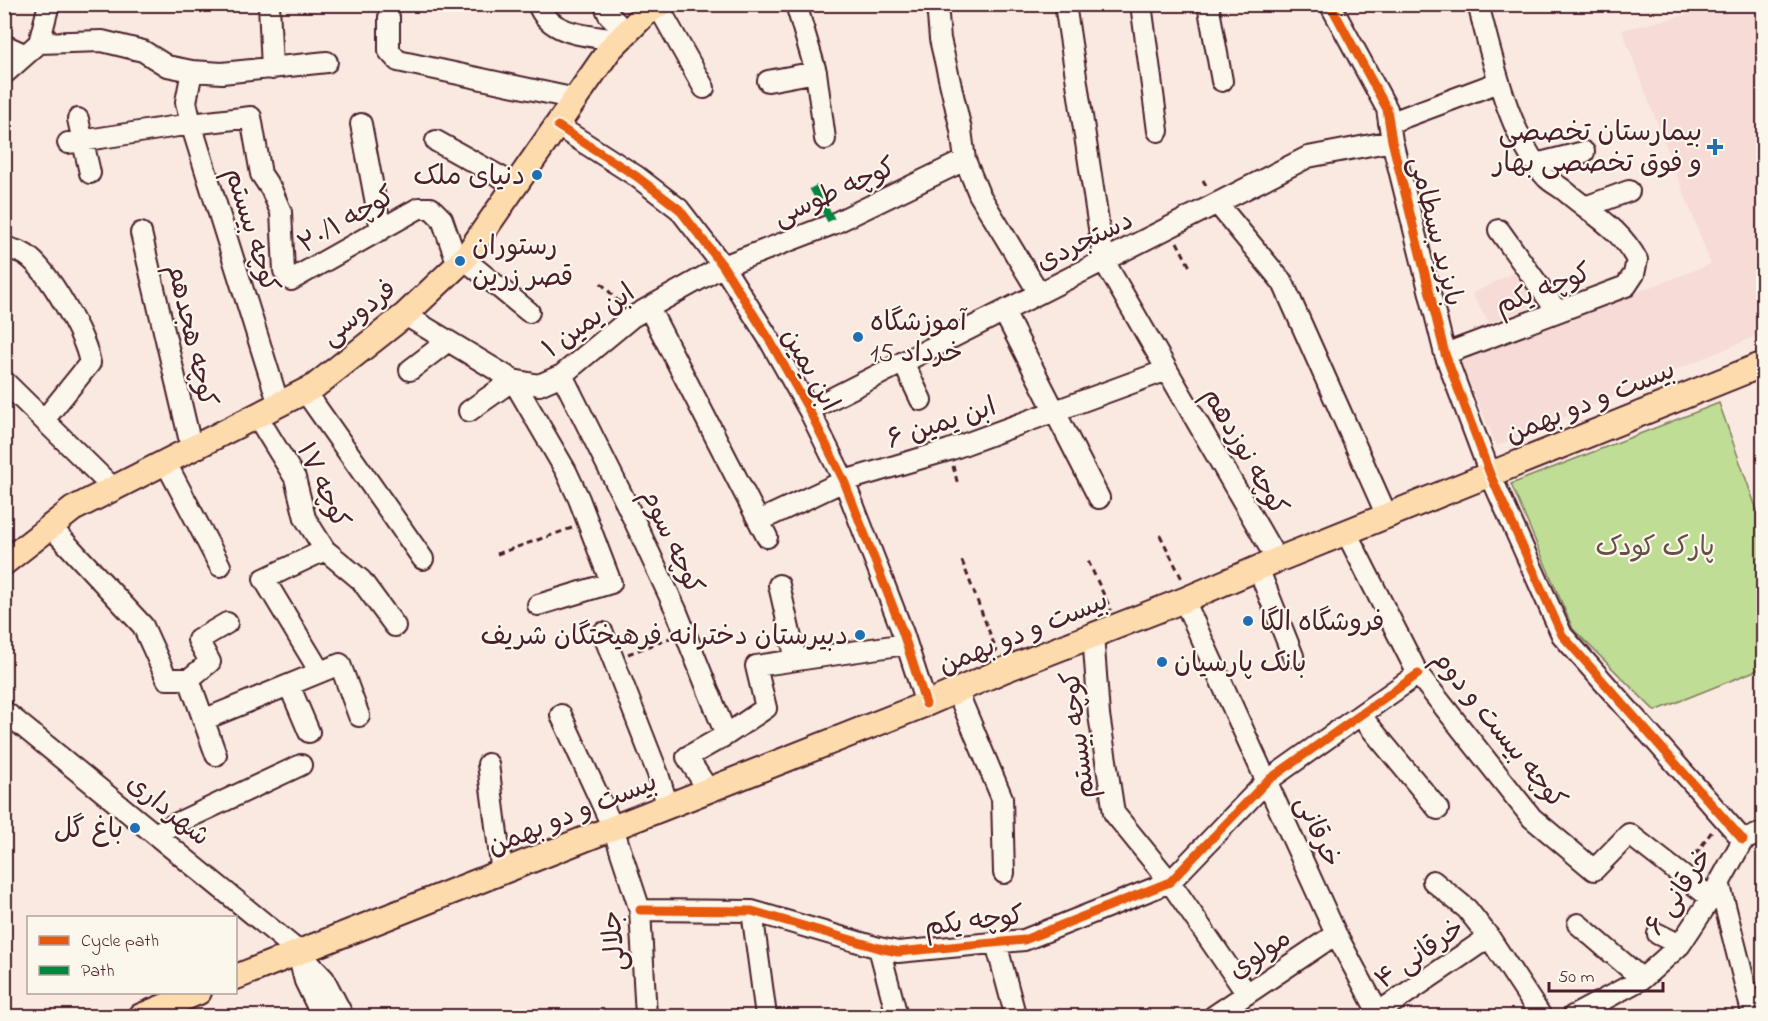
<svg xmlns="http://www.w3.org/2000/svg" width="1768" height="1021" font-family="'Indie Flower','Playpen Sans Arabic',sans-serif">
<style>
.built{fill:#f6dbd6}
.green{fill:#bfdd95;stroke:#847e60;stroke-width:1.5}
.lines{fill:none;stroke-linecap:round;stroke-linejoin:round}
.minor-casing{stroke:#4a1f2b;stroke-width:24}
.major-casing{stroke:#4a1f2b;stroke-width:28}
.path{stroke:#4a1f2b;stroke-width:3;stroke-dasharray:6 4.5;stroke-linecap:butt}
.minor{stroke:#fbf7ec;stroke-width:20}
.major{stroke:#fedbac;stroke-width:24}
.quiet{stroke:#00873e;stroke-width:8;stroke-dasharray:15 8;stroke-linecap:butt}
.cycleway-casing{stroke:#fbf7ec;stroke-width:13}
.cycleway{stroke:#e8590c;stroke-width:9}
.poi-dot{fill:#1f6fb2;stroke:#fbf7ec;stroke-width:2}
.labels{text-anchor:middle;stroke-width:4.5;stroke-linejoin:round;paint-order:stroke}
.poi-label{font-size:27px;fill:#4a1f2b;stroke:#fbf7ec;text-anchor:end}
.street-label{font-size:27px;fill:#4a1f2b;stroke:#fbf7ec}
.park-label{font-size:27px;fill:#674e46;stroke:#fbf7ec}
</style>
<rect width="100%" height="100%" fill="#fae9e1"/>
<filter id="ink" filterUnits="userSpaceOnUse"><feTurbulence type="fractalNoise" baseFrequency=".0167" numOctaves="2"/><feDisplacementMap in="SourceGraphic" scale="12" xChannelSelector="R" yChannelSelector="G"/><feConvolveMatrix kernelMatrix="1 2 1 2 8 2 1 2 1" color-interpolation-filters="sRGB"/></filter>
<g filter="url(#ink)">
<path class="built" d="M1732,4L1763,5V333L1497,446L1460,360L1711,264L1622,30Z
M1520,269L1537,297L1534,305L1489,323L1472,294Z"/>
<path class="green" d="M1719,403L1763,527V665L1757,670L1655,711L1573,629L1511,484Z"/>
<g class="lines">
<g class="minor-casing">
<path id="minor" d="M269,4L272,69
M538,4C549,36 591,36 619,40
M604,4L609,15L627,33
M796,4L816,72L825,139
M937,4L940,39L961,130L965,160L979,194L1039,293
M1065,4L1104,261L1277,560
M1141,4L1158,131
M1208,4L1222,81
M1330,4L1387,109L1392,141L1445,354L1490,474L1562,635L1743,840
M658,6L704,88
M389,17V51L398,61L576,99
M39,43L49,4
M4,45L24,54
M192,71L186,102L191,124L279,405
M4,74L39,43L102,41L143,51L167,66L192,71L222,73L327,62
M768,81L816,72
M78,119L90,173
M1389,123L1499,82
M361,124L381,230
M558,126L636,176L679,209L723,266L769,339L809,410L844,481L903,633L926,704
M436,141L517,186
M68,143L191,124L251,117L261,174L271,189L281,212L284,271L291,280L419,208H431L442,219L458,265
M1536,164L1584,152
M1217,203L1283,283L1387,516
M1585,207L1629,191
M1499,230L1557,311
M141,233L192,450
M4,247C11,249 20,251 26,255C49,271 85,335 90,363L44,420
M464,259L529,312
M649,308L767,537
M1004,312L1099,498
M405,315L513,380L539,385L562,375L632,317L723,266L833,224L965,160
M1445,354L1626,286L1634,274L1637,260C1619,227 1593,215 1565,191C1559,186 1552,183 1547,178C1509,138 1492,57 1478,4
M903,362L921,400
M410,370L448,341
M562,375L627,505L676,610L726,735
M513,380L566,471L579,499L611,583L538,605
M4,381L114,489
M305,391L423,559
M809,410L1308,157L1392,141
M469,411L513,380
M257,416L295,478L305,518L325,550L361,580L395,626
M166,463L220,566
M759,521L844,481L949,450L1167,370
M51,527L143,626L167,679H189L210,662L198,640L227,623
M1346,532L1418,674L1532,818L1594,870L1629,834L1711,898
M1258,568L1293,656
M779,585L796,660
M1184,600L1336,934L1380,1016
M603,633L658,774L668,807
M1093,634L1099,715L1114,813L1170,882L1247,994
M320,672L264,579L325,550
M189,679L216,755
M289,685L309,732
M957,691L1002,798L1004,873
M4,711L298,951L324,979L343,1016
M561,715L613,828L640,910L646,1016
M1360,715L1438,809
M203,720L340,664L359,716
M488,764L502,873
M709,791L687,757L726,735L766,708L756,666L906,644
M156,833L301,765
M1433,881L1467,909L1489,937L1541,1016
M1719,882L1753,1016
M640,910L752,911L879,948L898,952L1024,940L1170,882L1267,781L1418,674
M752,911L766,1016
M1578,924L1642,979
M1658,934L1680,945
M996,943L1015,1014
M879,948L897,1016
M298,954L305,981L322,1016
M1214,1016L1336,934
M1373,1016L1489,937
M1573,1016L1642,979L1680,945L1711,898L1743,840L1764,832"/>
</g>
<g class="major-casing">
<path id="major" d="M4,563L73,509L315,386L405,315L464,259L610,49L645,14L660,4
M236,977L926,704L1004,670L1184,600L1277,560L1764,364
M141,1016L199,992"/>
</g>
<path class="path" d="M1203,180L1208,189
M1177,242L1190,267
M601,283L621,304
M953,466L958,485
M1160,535L1182,579
M497,554L572,528
M962,561L997,652
M1088,561L1111,610
M628,654L670,638
M1696,854L1712,831"/>
<use href="#minor" class="minor"/>
<use href="#major" class="major"/>
<path class="quiet" d="M813,187L833,224"/>
<g class="cycleway-casing">
<path id="cycleway" d="M1330,4L1387,109L1392,141L1445,354L1490,474L1562,635L1743,840
M558,126L636,176L679,209L723,266L769,339L809,410L844,481L903,633L926,704
M640,910L752,911L879,948L898,952L1024,940L1170,882L1267,781L1418,674"/>
</g>
<use href="#cycleway" class="cycleway"/>
</g>
</g>
<g class="poi-dot">
<path d="M1712 138h6v6h6v6h-6v6h-6v-6h-6v-6h6z"/>
<circle cx="537" cy="175" r="6"/>
<circle cx="460" cy="261" r="6"/>
<circle cx="858" cy="337" r="6"/>
<circle cx="1248" cy="621" r="6"/>
<circle cx="860" cy="635" r="6"/>
<circle cx="1162" cy="662" r="6"/>
<circle cx="135" cy="828" r="6"/>
</g>
<g class="labels">
<g class="poi-label">
<text x="1702" y="140">بیمارستان تخصصی<tspan x="1702" dy="31">و فوق تخصصی بهار</tspan></text>
<text x="525" y="184">دنیای ملک</text>
<text x="472" y="254" text-anchor="start">رستوران<tspan x="472" dy="31">قصر زرین</tspan></text>
<text x="870" y="330" text-anchor="start">آموزشگاه<tspan x="870" dy="31">15 خرداد</tspan></text>
<text x="1260" y="630" text-anchor="start">فروشگاه الگا</text>
<text x="848" y="644">دبیرستان دخترانه فرهیختگان شریف</text>
<text x="1174" y="671" text-anchor="start">بانک پارسیان</text>
<text x="123" y="837">باغ گل</text>
</g>
<g class="street-label">
<text transform="translate(834 191) rotate(-24)" y="9">کوچه طوسی</text>
<text transform="translate(346 219) rotate(-30)" y="9">کوچه ۲۰/۱</text>
<text transform="translate(253 230) rotate(73)" y="9">کوچه بیستم</text>
<text transform="translate(1437 231) rotate(76)" y="9">بایزید بسطامی</text>
<text transform="translate(1084 240) rotate(-26)" y="9">دستجردی</text>
<text transform="translate(1543 288) rotate(-21)" y="9">کوچه یکم</text>
<text transform="translate(358 312) rotate(-39)" y="9">فردوسی</text>
<text transform="translate(588 320) rotate(-36)" y="9">ابن یمین ۱</text>
<text transform="translate(193 335) rotate(77)" y="9">کوچه هجدهم</text>
<text transform="translate(811 369) rotate(61)" y="9">ابن یمین</text>
<text transform="translate(1590 401) rotate(-22)" y="9">بیست و دو بهمن</text>
<text transform="translate(941 422) rotate(-18)" y="9">ابن یمین ۶</text>
<text transform="translate(1246 451) rotate(60)" y="9">کوچه نوزدهم</text>
<text transform="translate(324 485) rotate(65)" y="9">۱۷ کوچه</text>
<text transform="translate(673 541) rotate(65)" y="9">کوچه سوم</text>
<text transform="translate(1023 632) rotate(-22)" y="9">بیست و دو بهمن</text>
<text transform="translate(1500 729) rotate(51)" y="9">کوچه بیست و دوم</text>
<text transform="translate(1077 735) rotate(-97)" y="9">کوچه بیستم</text>
<text transform="translate(169 809) rotate(39)" y="9">شهرداری</text>
<text transform="translate(572 813) rotate(-22)" y="9">بیست و دو بهمن</text>
<text transform="translate(1319 831) rotate(66)" y="9">خرقانی</text>
<text transform="translate(1678 891) rotate(-56)" y="9">خرقانی ۶</text>
<text transform="translate(974 920) rotate(-7)" y="9">کوچه یکم</text>
<text transform="translate(613 941) rotate(-96)" y="9">جلالی</text>
<text transform="translate(1259 953) rotate(-34)" y="9">مولوی</text>
<text transform="translate(1419 953) rotate(-35)" y="9">خرقانی ۴</text>
</g>
<g class="park-label">
<text x="1655" y="555">پارک کودک</text>
</g>
</g>
<rect width="1768" height="1021" fill="none" stroke="#fbf7ec" stroke-width="24"/>
<rect x="12" y="12" width="1744" height="997" fill="none" stroke="#4a1f2b" stroke-width="2" filter="url(#ink)"/>
<rect x="27" y="916" width="210" height="78" fill="#fbf7ec" stroke="#b4a19f" stroke-width="1.5"/>
<rect x="39" y="936" width="30" height="9" fill="#e8590c" stroke="#b4a19f" stroke-width="1.5"/>
<text x="81" y="946" font-size="18" fill="#4a1f2b">Cycle path</text>
<rect x="39" y="966" width="30" height="9" fill="#00873e" stroke="#b4a19f" stroke-width="1.5"/>
<text x="81" y="976" font-size="18" fill="#4a1f2b">Path</text>
<path d="M1549 982v9h114v-9" fill="none" stroke="#4a1f2b" stroke-width="3"/>
<text x="1558" y="982" font-size="18" fill="#4a1f2b" stroke="#fbf7ec" stroke-width="4.5" paint-order="stroke">50 m</text>
</svg>
